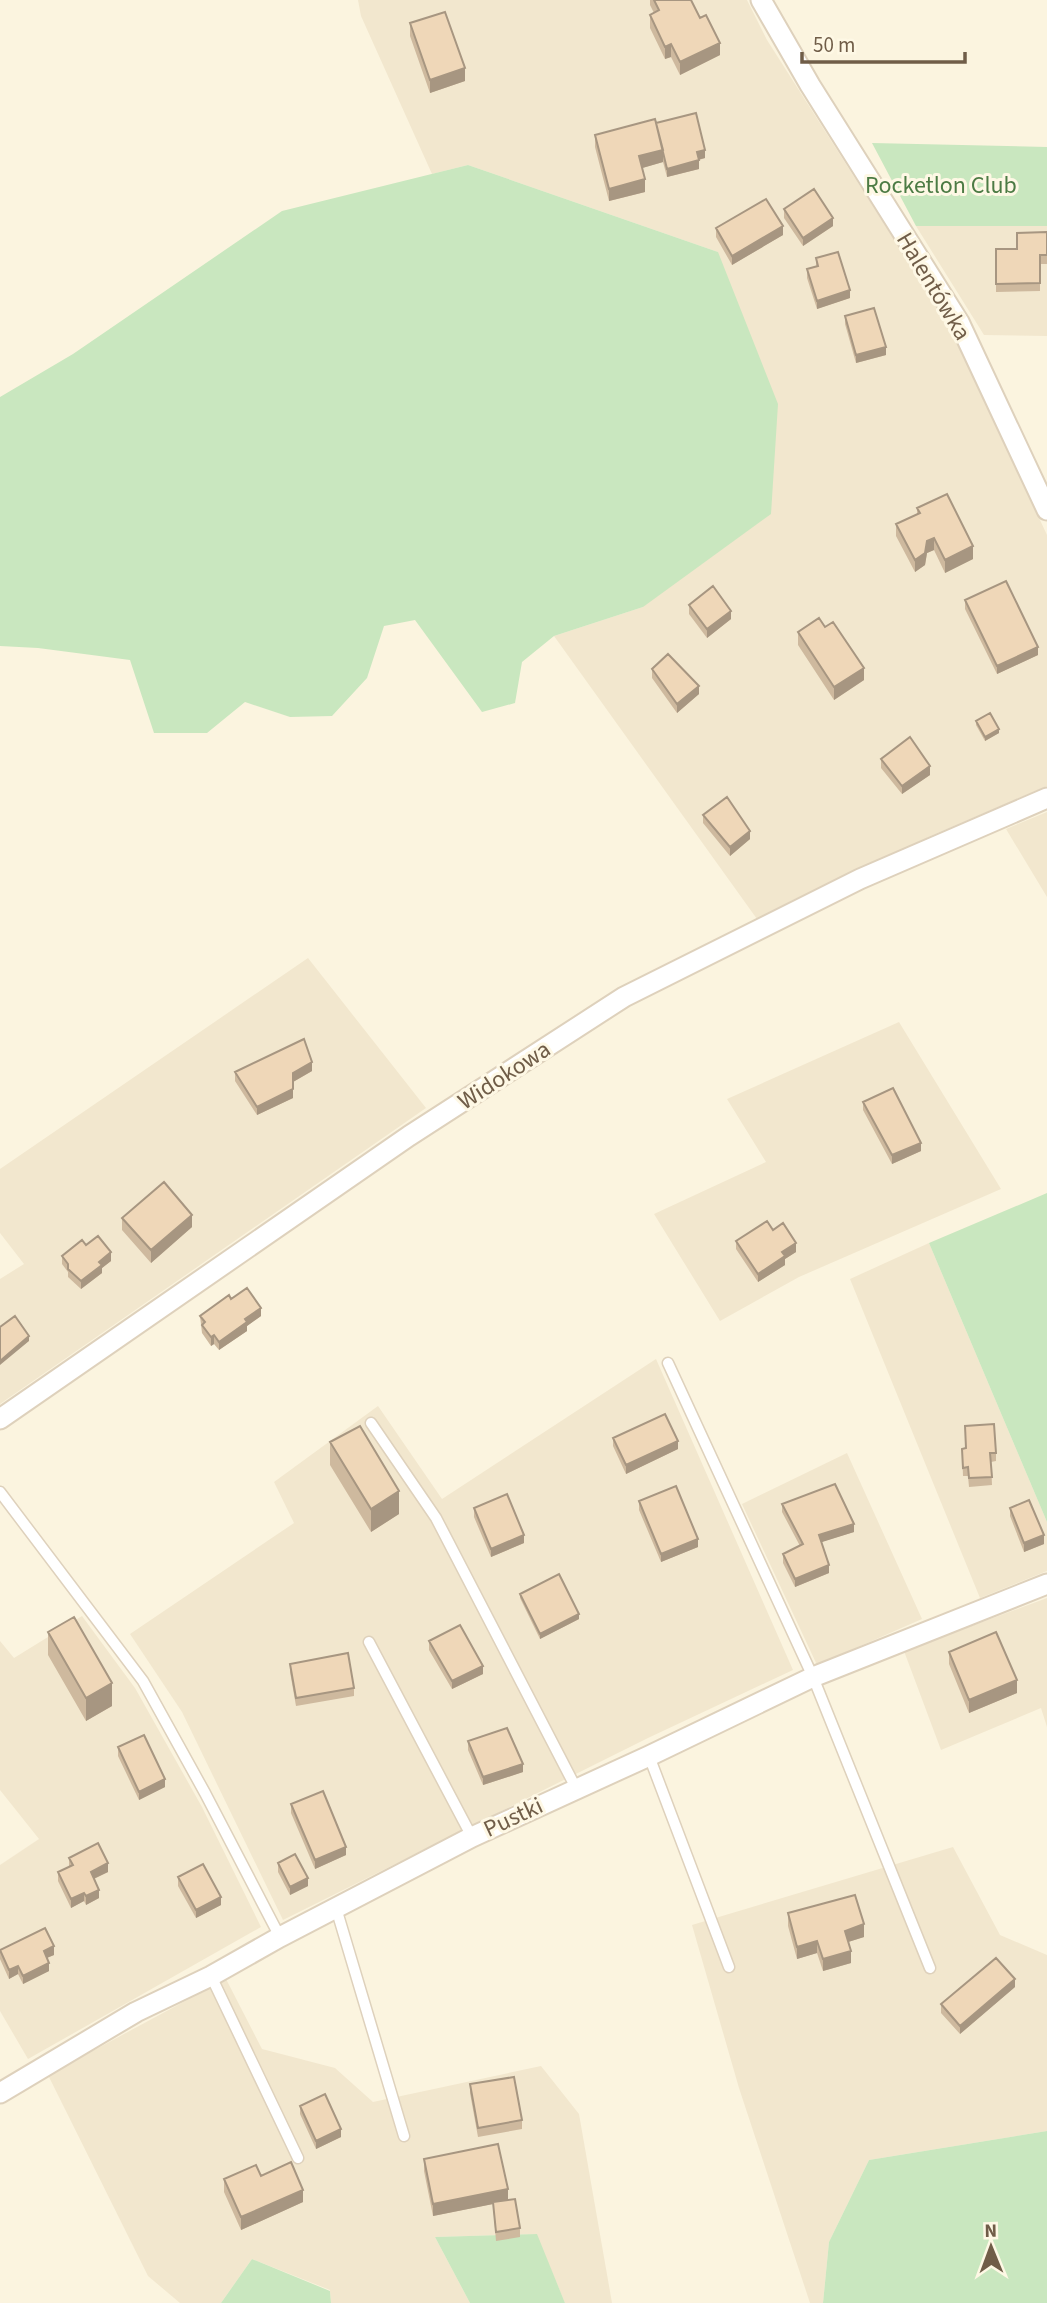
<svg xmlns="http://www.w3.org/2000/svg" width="1047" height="2303" font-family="'Source Sans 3',sans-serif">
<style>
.residential{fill:#f2e7ce}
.green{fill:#c9e7bf}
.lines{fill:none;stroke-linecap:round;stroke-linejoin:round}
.lane-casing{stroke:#ded1bc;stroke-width:13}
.street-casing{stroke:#ded1bc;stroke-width:23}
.lane{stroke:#fff;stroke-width:10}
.street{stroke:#fff;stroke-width:19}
.wall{fill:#ceb99e}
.shaded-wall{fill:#a79681}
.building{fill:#efd7b8;stroke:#a79681;stroke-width:2}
.labels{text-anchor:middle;stroke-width:6;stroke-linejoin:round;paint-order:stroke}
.park-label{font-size:24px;fill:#4c7b44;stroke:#fef8e5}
.street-label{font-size:24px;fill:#705d48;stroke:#fef8e5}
</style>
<rect width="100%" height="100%" fill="#fbf4df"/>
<path class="residential" d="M358,0H747L767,40L951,329L1047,535V786L935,834L757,919L554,636L643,607L718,252L468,165L432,174L361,16Z
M916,226H1047V336L984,335Z
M1047,812V897L1006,829Z
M308,958L426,1108L0,1404V1279L24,1264L0,1233V1169Z
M899,1022L1001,1189L799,1277L720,1321L654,1214L766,1162L727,1099Z
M929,1243L1047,1522V1571L980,1598L850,1279Z
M656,1359L793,1670L648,1738L283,1920L182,1712L130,1634L294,1523L274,1482L378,1406L442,1499Z
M847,1453L922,1619L817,1665L742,1504Z
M1047,1598V1727L1041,1708L941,1750L904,1651Z
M82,1616L135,1688L202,1807L261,1927L28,2059L0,2011V1865L39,1839L0,1790V1641L14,1658Z
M953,1847L1000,1935L1047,1955V2131L869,2160L829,2242L823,2303H810L739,2088L692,1925Z
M226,1979L262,2049L335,2068L373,2102L541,2066L579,2114L612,2303H565L536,2234L435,2237L470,2303H331L330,2290L252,2259L221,2303H180L148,2276L48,2075Z"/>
<path class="green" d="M872,143L1047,147V226H916Z
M468,165L718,252L778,404L771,514L643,607L554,636L522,662L515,703L482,712L415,620L384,626L367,678L332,716L290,717L245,702L207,733H154L130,660L38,648L0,646V397L73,354L282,211Z
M1047,1193V1522L929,1243Z
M1047,2131V2303H823L829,2242L869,2160Z
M537,2234L565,2303H470L435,2237Z
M252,2259L330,2291L331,2303H221Z"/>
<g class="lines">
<g class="lane-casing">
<path id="lane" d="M668,1363L813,1677L930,1968
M371,1423L436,1518L576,1788
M0,1492L143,1681L205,1793L280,1937
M369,1642L472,1837
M649,1756L729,1967
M336,1908L404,2136
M211,1976L298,2158"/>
</g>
<g class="street-casing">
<path id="street" d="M761,0L810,85L959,322L1047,510
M0,1419L409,1136L624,997L860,879L1047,798
M0,2093L136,2012L211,1976L280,1937L472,1837L649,1756L813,1677L1047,1584"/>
</g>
<use href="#lane" class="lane"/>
<use href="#street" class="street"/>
</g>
<path class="wall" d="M650,0H691L720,55L680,75L671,57L665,59L650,28V15L654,13L650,5Z
M410,23L465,81L430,93L410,36Z
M656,123L705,158L699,160V169L667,177L663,162L642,168L645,192L609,201L595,147V135Z
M784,209L833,226L803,246L784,218Z
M716,228L783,235L732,265L716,237Z
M1047,232V264H1040V291L996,292V249H1017Z
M816,258L850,298L817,309L807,278V269L816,266Z
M845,316L886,355L856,363L845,324Z
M917,508L973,559L945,573L934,550L927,553L925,565L915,572L896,536V524L917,514Z
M965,600L1038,655L997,674L965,609Z
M689,605L731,619L707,638L689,614Z
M798,632L864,680L834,700L798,645Z
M652,669L699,694L677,713L652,678Z
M976,721L999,733L985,741L976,725Z
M881,759L930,775L902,794L881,768Z
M703,815L750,839L730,856L703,823Z
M312,1071L293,1082V1098L257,1115L235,1081V1072Z
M863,1102L921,1151L892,1164L863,1110Z
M122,1218L192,1227L151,1263L122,1230Z
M773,1230L796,1252L785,1259V1265L758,1282L736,1249V1241Z
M62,1256L111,1261L102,1268V1273L81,1289L68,1277V1272L62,1264Z
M231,1299L261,1316L247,1326V1331L219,1350L214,1344L211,1346L202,1333L200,1316Z
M965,1426L996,1453V1461L991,1462L992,1485L969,1487L968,1476H963L962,1449L966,1448Z
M613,1438L678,1449L626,1474L613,1446Z
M330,1442L399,1514L371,1532L330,1465Z
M639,1501L698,1547L661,1562L639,1510Z
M782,1504L854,1532L821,1542L829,1573L795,1587L783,1563V1554L800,1546L782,1512Z
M474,1508L524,1543L491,1557L474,1517Z
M1010,1508L1044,1544L1024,1552L1010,1516Z
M520,1594L579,1619L540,1639L520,1598Z
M48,1632L112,1706L86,1721L48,1655Z
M429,1641L483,1674L452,1689L429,1650Z
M949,1652L1017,1693L969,1713L949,1664Z
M290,1664L354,1688V1696L296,1706L290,1672Z
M468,1741L523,1772L483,1785L468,1750Z
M118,1747L165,1787L139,1800L118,1756Z
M291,1804L346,1855L315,1869L291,1813Z
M69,1858L108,1872L94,1879L99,1898L86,1905L84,1901L71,1908L58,1881V1872L69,1867Z
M278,1863L308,1886L290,1895L278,1872Z
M178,1877L221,1905L196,1918L178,1886Z
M788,1913L864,1937L848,1942L851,1963L823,1971L817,1953L797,1959L788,1926Z
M0,1950L54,1955L47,1958L49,1971L23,1984L18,1974L9,1979L0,1959Z
M1015,1987L960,2034L941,2013V2004Z
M470,2084L522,2120V2129L478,2137L470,2093Z
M300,2106L341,2137L316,2149L300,2114Z
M424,2159L508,2200L520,2228V2237L496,2241L493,2204L433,2216L424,2171Z
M261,2176L303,2202L241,2230L224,2192V2179Z"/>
<path class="shaded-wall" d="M720,43V55L680,75V62Z
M671,44V57L665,59V47Z
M465,68V81L430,93V80Z
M663,150V162L639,169V156Z
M705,150V158L697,160V152Z
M699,160V169L667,177V169Z
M645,179V192L609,201V189Z
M833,218V226L803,246V238Z
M783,226V235L732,265V256Z
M850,290V298L817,309V301Z
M886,347V355L856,363V355Z
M934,538V550L927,553L925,565L915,572V560L927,541Z
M973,546V559L945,573V560Z
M731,611V619L707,638V629Z
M1038,647V655L997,674V666Z
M864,668V680L834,700V687Z
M699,686V694L677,713V704Z
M999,729V733L985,741V737Z
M930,766V775L902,794V786Z
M750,831V839L730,856V847Z
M312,1062V1071L293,1082V1073Z
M293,1089V1098L257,1115V1107Z
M921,1143V1151L892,1164V1155Z
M192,1215V1227L151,1263V1250Z
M796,1243V1252L785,1259V1265L758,1282V1274L782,1252Z
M111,1252V1261L102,1268V1273L81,1289V1281L99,1262Z
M261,1308V1316L247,1326V1331L219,1350V1342L245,1319Z
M214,1335V1344L211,1346V1337Z
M29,1336V1341L0,1365V1361Z
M678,1441V1449L626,1474V1465Z
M399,1491V1514L371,1532V1509Z
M854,1524V1532L819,1543V1535Z
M524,1535V1543L491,1557V1549Z
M1044,1535V1544L1024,1552V1543Z
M698,1539V1547L661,1562V1554Z
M829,1565V1573L795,1587V1579Z
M579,1614V1619L540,1639V1634Z
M483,1666V1674L452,1689V1681Z
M1017,1680V1693L969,1713V1700Z
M112,1683V1706L86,1721V1698Z
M523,1764V1772L483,1785V1777Z
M165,1779V1787L139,1800V1792Z
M346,1847V1855L315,1869V1860Z
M108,1863V1872L91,1880V1872Z
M308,1878V1886L290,1895V1887Z
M99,1890V1898L86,1905V1896Z
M84,1893V1901L71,1908V1899Z
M221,1897V1905L196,1918V1910Z
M864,1924V1937L845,1943V1931Z
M817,1941V1953L797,1959V1947Z
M54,1946V1955L44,1959V1951Z
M851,1951V1963L823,1971V1959Z
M49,1963V1971L23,1984V1976Z
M18,1966V1974L9,1979V1970Z
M1015,1979V1987L960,2034V2026Z
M341,2129V2137L316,2149V2141Z
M508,2189V2201L433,2216V2204Z
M303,2190V2202L241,2230V2217Z"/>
<path class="building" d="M654,0H691L700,18L706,15L720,43L680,62L671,44L665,47L650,15L659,10Z
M445,12L465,68L430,80L410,23Z
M696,113L705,150L697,152L699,160L667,169L656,123Z
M655,119L663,150L639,156L645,179L609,189L595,135Z
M814,189L833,218L803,238L784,209Z
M766,199L783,226L732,256L716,228Z
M1047,232V255H1040V283L996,284V249H1017V233Z
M838,252L850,290L817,301L807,269L818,266L816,258Z
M874,308L886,347L856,355L845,316Z
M947,494L973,546L945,560L934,538L927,541L925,553L915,560L896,524L920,513L917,508Z
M1006,581L1038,647L997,666L965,600Z
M713,586L731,611L707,629L689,605Z
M819,618L825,627L833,622L864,668L834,687L798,632Z
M668,654L699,686L677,704L652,669Z
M990,713L999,729L985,737L976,721Z
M910,737L930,766L902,786L881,759Z
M727,797L750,831L730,847L703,815Z
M304,1039L312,1062L293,1073V1089L257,1107L235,1072Z
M893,1088L921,1143L892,1155L863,1102Z
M164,1182L192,1215L151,1250L122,1218Z
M767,1221L773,1230L783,1223L796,1243L782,1252L785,1256L758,1274L736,1241Z
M98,1236L111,1252L99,1262L102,1265L81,1281L68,1269V1264L62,1256L82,1240L86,1245Z
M247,1288L261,1308L245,1319L247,1322L219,1342L214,1335L211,1337L202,1325L205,1322L200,1316L229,1295L231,1299Z
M15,1316L29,1336L0,1361V1327Z
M665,1414L678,1441L626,1465L613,1438Z
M994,1424L996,1453H990L992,1477L969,1478L968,1467L963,1468L962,1449L966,1448L965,1426Z
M360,1426L399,1491L371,1509L330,1442Z
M835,1484L854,1524L819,1535L829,1565L795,1579L783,1554L803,1544L782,1504Z
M676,1486L698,1539L661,1554L639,1501Z
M507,1494L524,1535L491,1549L474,1508Z
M1029,1500L1044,1535L1024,1543L1010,1508Z
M559,1574L579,1614L540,1634L520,1594Z
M74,1617L112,1683L86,1698L48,1632Z
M460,1625L483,1666L452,1681L429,1641Z
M996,1632L1017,1680L969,1700L949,1652Z
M348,1653L354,1688L296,1698L290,1664Z
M507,1728L523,1764L483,1777L468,1741Z
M144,1735L165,1779L139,1792L118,1747Z
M323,1791L346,1847L315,1860L291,1804Z
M98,1843L108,1863L91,1872L99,1890L86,1896L84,1893L71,1899L58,1872L73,1865L69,1858Z
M295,1854L308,1878L290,1887L278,1863Z
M203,1864L221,1897L196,1910L178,1877Z
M855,1895L864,1924L845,1931L851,1951L823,1959L817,1941L797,1947L788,1913Z
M45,1928L54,1946L44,1951L49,1963L23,1976L18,1966L9,1970L0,1950Z
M996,1958L1015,1979L960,2026L941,2004Z
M514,2077L522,2120L478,2128L470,2084Z
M325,2094L341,2129L316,2141L300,2106Z
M498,2144L508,2189L433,2204L424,2159Z
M291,2162L303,2190L241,2217L224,2179L256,2165L261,2176Z
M515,2199L520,2228L496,2232L493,2202Z"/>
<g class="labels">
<g class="park-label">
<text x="941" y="193">Rocketlon Club</text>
</g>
<g class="street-label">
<text transform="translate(934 286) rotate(59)" y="8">Halentówka</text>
<text transform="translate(504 1075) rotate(-33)" y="8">Widokowa</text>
<text transform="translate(513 1817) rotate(-25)" y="8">Pustki</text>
</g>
</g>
<g transform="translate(991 2247) rotate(359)" stroke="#fef8e5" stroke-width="5" paint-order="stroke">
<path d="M0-5L12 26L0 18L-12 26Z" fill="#705d48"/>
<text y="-10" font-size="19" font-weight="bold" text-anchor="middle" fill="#705d48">N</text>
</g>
<path d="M802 52v10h163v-10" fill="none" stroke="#705d48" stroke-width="3.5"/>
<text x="813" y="52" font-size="21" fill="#705d48" stroke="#fef8e5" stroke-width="5" paint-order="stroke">50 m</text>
</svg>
